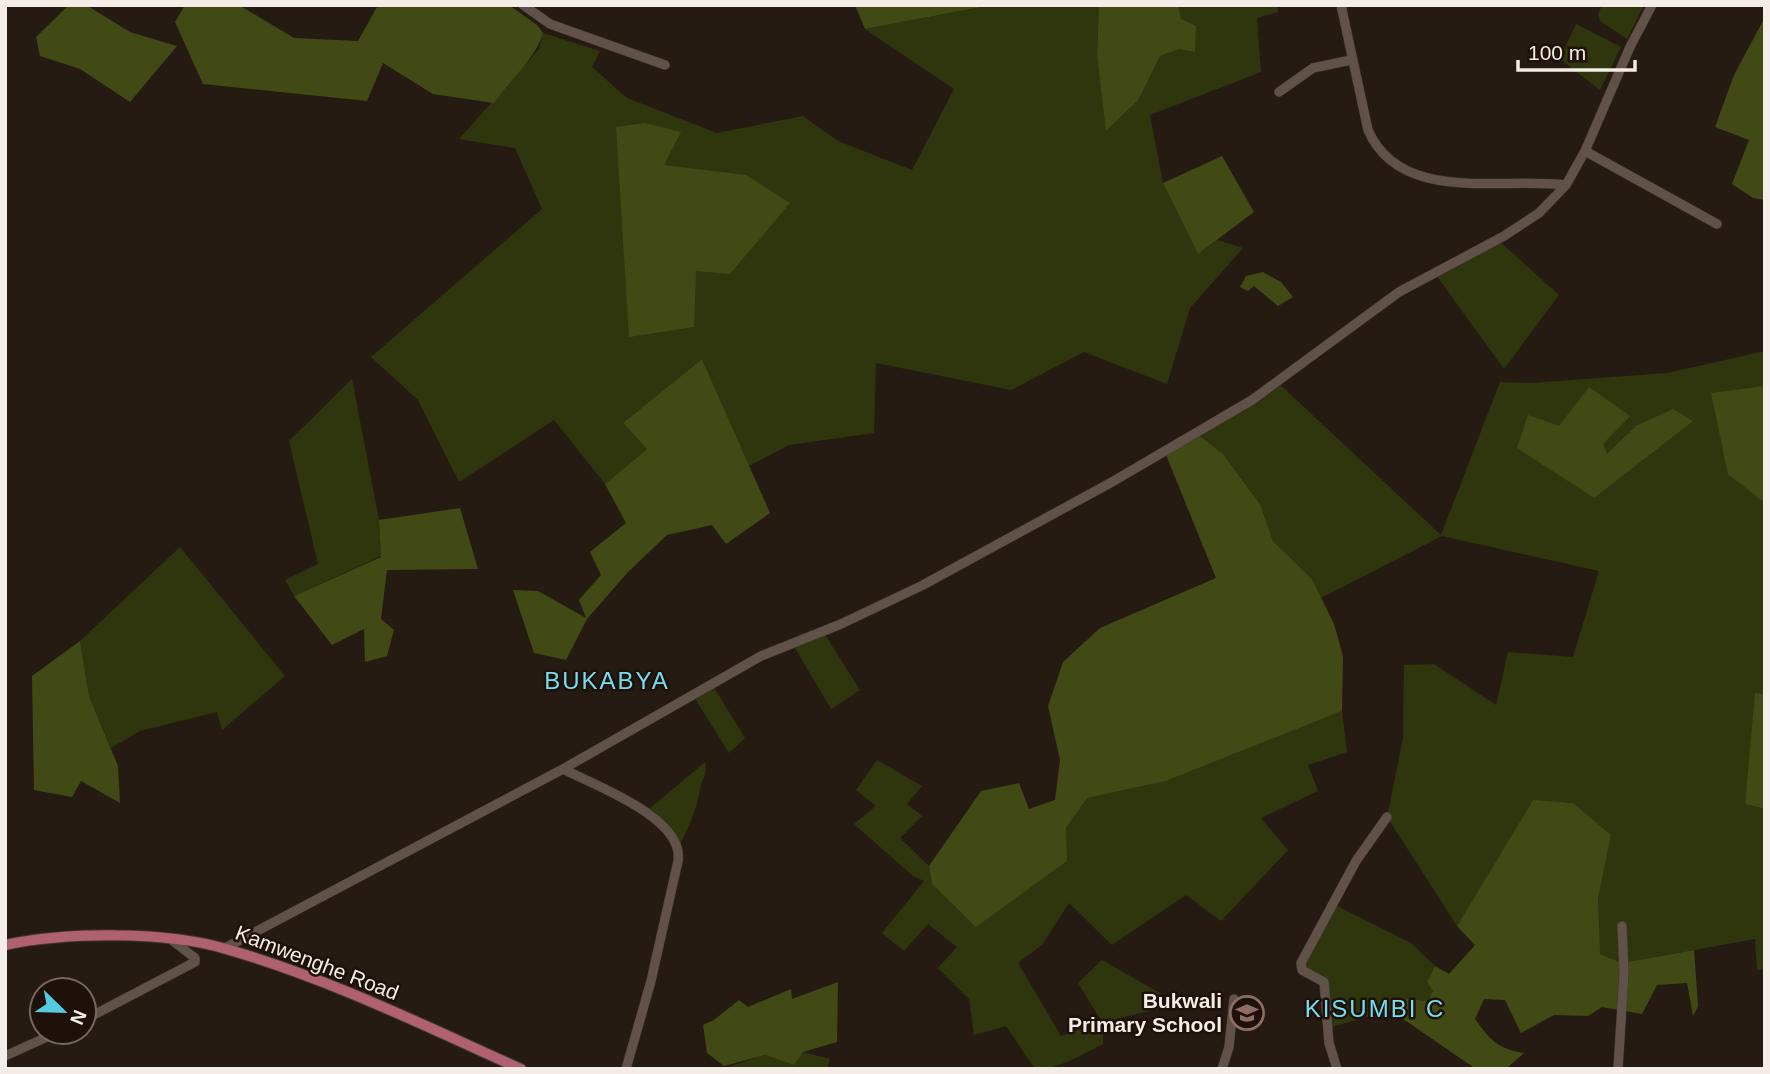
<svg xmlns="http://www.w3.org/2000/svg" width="1770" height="1074" font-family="Arial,sans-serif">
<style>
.green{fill:#2f360e}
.forest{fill:#414a14}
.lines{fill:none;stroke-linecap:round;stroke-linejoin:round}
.minor-casing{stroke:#413833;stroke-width:10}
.major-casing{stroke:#413833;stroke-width:12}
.minor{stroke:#605248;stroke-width:9}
.major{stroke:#b06171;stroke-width:10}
.labels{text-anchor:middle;stroke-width:5;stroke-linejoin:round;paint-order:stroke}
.street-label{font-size:21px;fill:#f4ece6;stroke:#1d1109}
.poi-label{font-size:21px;font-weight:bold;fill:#f4ece6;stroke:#1d1109;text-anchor:end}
.quarter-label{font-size:24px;letter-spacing:2px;fill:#76ddf1;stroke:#1d1109}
</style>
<rect width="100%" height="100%" fill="#261b12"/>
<path class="green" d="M992,5H1099L1097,54L1139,99L1160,56L1179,49L1178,5H1277L1278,12L1257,18L1261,72L1150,115L1163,183L1198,254L1217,240L1243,248L1190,308L1167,384L1084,352L1011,390L876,363L874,433L789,445L749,466L702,359L623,423L647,449L605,484L554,420L459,482L418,400L371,357L542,209L515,148L459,139L539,49L543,33L600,51L592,67L627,98L717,133L803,116L838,141L912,170L954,89L865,29Z
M1602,5H1644L1627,39L1600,21L1598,15Z
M1576,24L1621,47L1600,90L1560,59Z
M1498,240L1559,295L1504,369L1436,275Z
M1765,351V694L1756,693L1745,804L1765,809V969L1757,970L1755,939L1622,963L1599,954L1598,899L1611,835L1533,800L1457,926L1387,817L1403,738L1404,665L1434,664L1496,705L1508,652L1573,657L1599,571L1442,536L1321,598L1312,579L1273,541L1260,504L1223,454L1200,436L1275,380L1441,535L1500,382L1530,383L1667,373Z
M352,379L379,520L381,556L294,596L285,580L318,564L289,441Z
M180,547L285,676L222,730L217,712L140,731L111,748L89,696L80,641Z
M825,635L860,690L831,709L795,648Z
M713,686L745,738L729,753L694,697Z
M1342,711L1347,752L1308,765L1318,791L1261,818L1288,850L1221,921L1186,895L1112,945L1069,903L1042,945L1018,963L1061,1036L1102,1022L1078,983L1102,960L1179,1004L1103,1022V1044C1080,1055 1060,1069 1035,1069L1006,1026L974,1035L969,999L938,968L957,947L928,924L904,951L882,933L924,881L913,876L854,824L876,806L856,790L877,760L922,786L907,804L922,816L900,838L929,866L932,884L1066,828L1086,798L1166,781Z
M705,762C708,774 702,778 700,789C696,813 689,826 678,848C673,831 664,819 649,809Z
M1333,904L1411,943L1435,966L1428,980L1433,991L1428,1001L1390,997V1010L1325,1029L1324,976L1303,967Z
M803,1052L830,1059L827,1069H722L765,1055L794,1065Z"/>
<path class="forest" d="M69,5H86L130,32L177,46L130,102L80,69L40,56L36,37Z
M185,5H239L294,38L358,41L378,5H509L537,25L543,33C536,58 509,81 494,103L433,94L383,63L367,101L203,84L175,22Z
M855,5H992L865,29Z
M1099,5H1178L1181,19L1196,26L1195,52L1179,49L1160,56L1139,99L1106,131L1097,54Z
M1765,17V200L1753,198L1732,184L1749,140L1715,127L1734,75Z
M645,123L681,132L664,165L746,175L790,203L730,274L696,271L694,327L629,337L616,127Z
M1222,156L1254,212L1198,254L1163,183Z
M1263,272L1281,282L1293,297L1278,306L1254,286L1248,291L1240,287L1246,276Z
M702,359L770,513L726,544L712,525L667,535L628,572L587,619L566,660L534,653L513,590L538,591L586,618L579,600L601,575L590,552L626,523L605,484L647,449L623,423Z
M1765,386V503L1728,474L1711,393Z
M1589,387L1630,416L1603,444L1607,454L1636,426L1673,409L1693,421L1594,498L1517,448L1528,415L1559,426Z
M1200,436L1223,454L1260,504L1273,541L1312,579L1334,624L1343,656L1342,711L1166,781L1087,798L1066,828L1067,861L976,927L932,884L929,866L981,791L1019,783L1029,809L1055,800L1060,760L1048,706L1063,662L1100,628L1216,578L1166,455Z
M460,508L478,569L387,570L381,619L394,630L387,656L365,662L364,629L332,645L294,596L381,557L379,520Z
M80,641L89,696L118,766L120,803L81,781L72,797L34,790L32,676Z
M1755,693L1765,694V809L1745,804Z
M1533,800L1573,803L1611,835L1598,899L1600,954L1622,963L1694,950L1698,1006L1693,1016L1687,983L1657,985L1642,1014L1602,1007L1588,1016L1554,1015L1521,1033L1505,1000L1484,999L1475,1019C1490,1040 1498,1049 1524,1053L1506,1069H1476L1390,1010V997L1428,1001L1433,991L1427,982L1435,966L1449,974L1475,945L1457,926Z
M838,982L837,1042L803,1052L794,1065L765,1055L724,1066L707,1053L703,1025L714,1020L739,1000L748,1007L791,989L792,999Z"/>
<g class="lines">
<g class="minor-casing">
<path id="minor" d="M523,5L550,24L665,65
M1341,5L1368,130C1400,204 1500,177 1566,185
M1279,92L1313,68L1351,60
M1585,151L1717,224
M563,769C594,785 685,818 678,861L651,981L626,1069
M225,948L563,769L761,656L841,624L923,585L1112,482L1252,400L1399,292L1504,236L1539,213L1566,185L1585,151L1630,47L1652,5
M84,1020L195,962V958L173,941
M5,1056L58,1032
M1222,1069L1229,1047L1234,999
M1337,1069L1329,1043L1324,982L1302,970L1301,963L1356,861L1387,817
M1618,1069L1624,973L1622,926"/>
</g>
<g class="major-casing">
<path id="major" d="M5,945C67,932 166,931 226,949C328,978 425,1026 521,1069"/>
</g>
<use href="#minor" class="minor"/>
<use href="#major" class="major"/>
</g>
<defs>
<g id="school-ring" transform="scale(1.75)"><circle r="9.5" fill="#1d1109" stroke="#8d6e63" stroke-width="1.5"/><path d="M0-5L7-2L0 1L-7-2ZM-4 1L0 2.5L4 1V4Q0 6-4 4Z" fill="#8d6e63"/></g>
</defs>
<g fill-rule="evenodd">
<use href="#school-ring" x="1247" y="1013"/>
</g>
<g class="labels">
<g class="street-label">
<text transform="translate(317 963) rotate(21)" y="7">Kamwenghe Road</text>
</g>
<g class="poi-label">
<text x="1222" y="1008">Bukwali<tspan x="1222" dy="24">Primary School</tspan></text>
</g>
<g class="quarter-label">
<text x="607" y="689">BUKABYA</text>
<text x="1375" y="1017">KISUMBI C</text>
</g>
</g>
<rect width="1770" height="1074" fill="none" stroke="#f4ece6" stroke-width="14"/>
<g transform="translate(63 1011) rotate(113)"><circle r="33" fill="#1d1109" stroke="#736961" stroke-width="2"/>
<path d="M0-5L12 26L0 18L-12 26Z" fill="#55cae0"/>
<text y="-10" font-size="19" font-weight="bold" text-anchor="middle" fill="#f4ece6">N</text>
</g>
<path d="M1518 60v10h117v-10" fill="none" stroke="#f4ece6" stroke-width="3.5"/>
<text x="1528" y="60" font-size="21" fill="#f4ece6" stroke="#1d1109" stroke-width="5" paint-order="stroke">100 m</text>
</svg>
